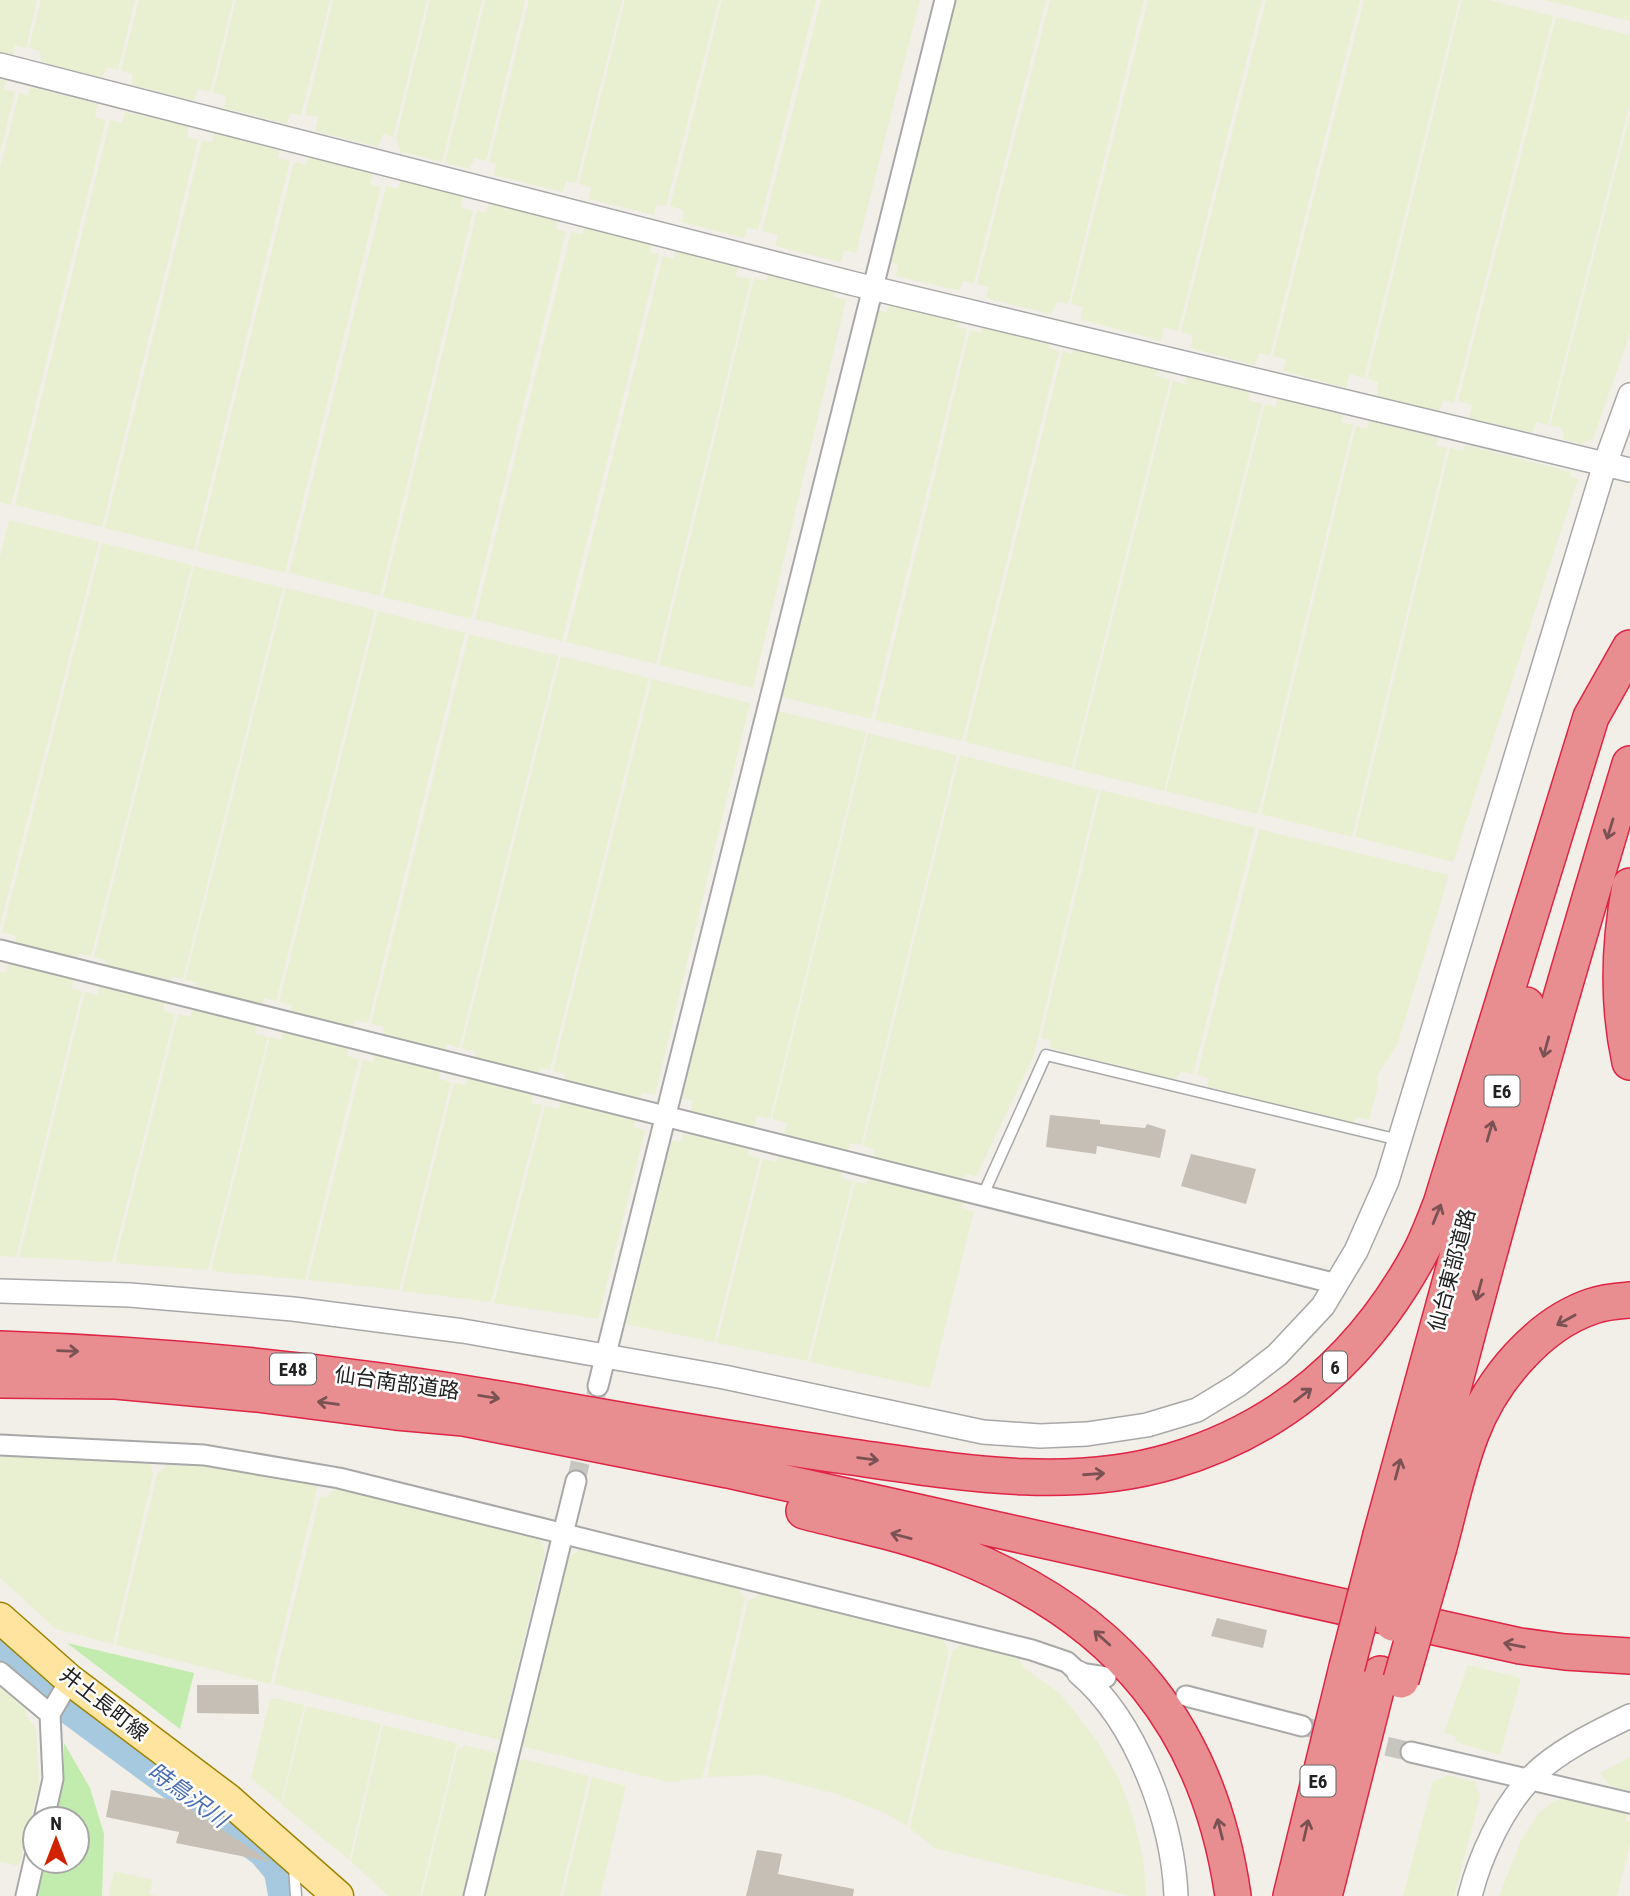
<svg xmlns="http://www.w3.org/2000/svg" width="1630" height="1896" font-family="'Roboto Condensed','Noto Sans JP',sans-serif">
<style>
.farmland{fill:#e9f0d2}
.grass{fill:#c1ecad}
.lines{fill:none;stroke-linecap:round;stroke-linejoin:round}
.river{stroke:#a7c9df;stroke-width:33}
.building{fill:#c6bfb6}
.minor-tunnel{stroke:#c7c6bf;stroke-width:19;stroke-dasharray:19 10;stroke-linecap:butt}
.service-casing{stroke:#a8a8a8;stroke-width:13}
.minor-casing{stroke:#a8a8a8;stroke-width:23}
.tertiary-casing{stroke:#a8a8a8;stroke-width:26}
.primary-casing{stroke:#9d8300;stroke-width:33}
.motorway-casing{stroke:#df2446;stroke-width:38}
.service{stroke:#fff;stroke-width:10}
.minor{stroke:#fff;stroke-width:19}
.tertiary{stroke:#fff;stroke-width:23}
.primary{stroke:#fee49f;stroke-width:30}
.motorway{stroke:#e98e90;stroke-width:35}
.motorway-bridge-casing{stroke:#df2446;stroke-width:38;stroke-linecap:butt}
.motorway-bridge{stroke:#e98e90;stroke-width:35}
.oneway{stroke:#7b5253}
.labels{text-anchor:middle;stroke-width:5;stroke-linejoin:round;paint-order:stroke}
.shield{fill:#fff;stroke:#646464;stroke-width:2}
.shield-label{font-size:19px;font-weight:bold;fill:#212121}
.street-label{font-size:21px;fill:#212121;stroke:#fff}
.water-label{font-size:23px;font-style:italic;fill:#4a6db3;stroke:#fff}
</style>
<rect width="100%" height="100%" fill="#f1efe7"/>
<path class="farmland" d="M0,0H37L26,48L15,45L12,55L0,52Z
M41,0H135L118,70L106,67L103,78L41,62L40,51L29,48Z
M139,0H233L210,92L198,89L194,101L132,85V74L121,70Z
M236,0H330L301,115L290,113L287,124L224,108L226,96L213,93Z
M333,0H427L393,137L383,134L378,147L315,131L318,117L305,115Z
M430,0H482L442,162L401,152L396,138Z
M485,0H525L486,161L475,158L469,169L445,163Z
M529,0H622L576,183L566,181L563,192L494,175L496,164L489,162Z
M625,0H719L666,206L656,204L654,215L589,199L591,187L579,184Z
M722,0H816L758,230L747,228L744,238L682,222L684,210L670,206Z
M821,0H920L856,253L844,250L841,262L775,246L778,235L762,231Z
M953,0H1046L974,283L963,281L960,291L896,276L898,264L888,262Z
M1050,0H1144L1068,304L1057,302L1051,314L986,298L989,287L977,284Z
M1148,0H1262L1178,331L1164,327L1161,341L1080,319L1083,307L1071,304Z
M1266,0H1360L1270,355L1259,353L1255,365L1190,348L1193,335L1181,332Z
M1364,0H1459L1364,378L1350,374L1346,388L1283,371L1286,360L1273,356Z
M1462,0H1489L1553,16L1454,403L1443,400L1439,411L1377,396L1378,382L1367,379Z
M1544,0H1630V21Z
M1556,17L1630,35V104L1548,425L1536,422L1532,433L1469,418L1472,405L1458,401Z
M0,79L6,80L4,89L15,92L0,153Z
M30,87L98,104L95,117L106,120L11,505L0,502V168L19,93L28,96Z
M125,112L189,126L187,137L198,140L102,527L15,505L110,120L122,123Z
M1630,115V333L1593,439L1581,444L1564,440L1562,428L1550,426Z
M215,133L280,149L278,158L290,161L194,550L105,528L202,141L212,143Z
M309,156L373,173L370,184L381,187L285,573L197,551L294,162L306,165Z
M400,179L463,196L461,208L473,211L380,596L289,573L386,186L398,189Z
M489,203L558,219L556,229L566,232L471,619L383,597L477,211L486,213Z
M585,226L652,243L650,252L659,254L562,641L475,619L571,232L582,234Z
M676,249L738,265L736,276L751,279L656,664L566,642L663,256L674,259Z
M768,272L836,289L834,297L846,300L753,688L659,665L754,278L766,281Z
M890,301L960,318L958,327L967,329L871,719L782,697L878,310L887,312Z
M983,324L1049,340V348L1059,351L962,741L875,720L970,330L981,333Z
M1074,347L1159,368L1157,376L1170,380L1072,768L965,742L1063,351L1072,354Z
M1187,375L1250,391L1248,400L1262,404L1164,791L1074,769L1173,381L1185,384Z
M1278,398L1343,415L1341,422L1353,425L1258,814L1166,791L1265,404L1275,407Z
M1369,421L1438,438L1436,446L1447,448L1352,837L1261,814L1356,426L1367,429Z
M1465,445L1571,472L1570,477L1578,479L1453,862L1355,837L1450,448L1463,451Z
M9,520L99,542L0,926V557Z
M102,543L192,565L91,956L79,953L77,961L14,945L16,936L2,932Z
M194,566L283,588L183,979L173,977L169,984L105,968V960L94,957Z
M286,588L375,610L276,1001L264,998L262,1007L198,991L197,982L185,980Z
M378,611L465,633L368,1023L355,1020L353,1030L290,1014L292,1005L279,1002Z
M469,634L558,656L459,1048L447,1044L444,1053L382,1037L384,1027L371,1024Z
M561,656L649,678L550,1070L540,1068L538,1076L474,1060L476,1052L462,1048Z
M652,679L750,703L655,1095L642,1092L639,1102L564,1083L565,1074L553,1071Z
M778,711L866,732L770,1119L757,1116L754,1129L690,1113L693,1101L682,1099Z
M868,733L957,755L861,1145L850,1143L848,1152L784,1136L787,1123L772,1119Z
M960,755L1098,790L1033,1058L976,1176L967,1174L963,1179L873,1158L875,1149L863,1146Z
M1101,790L1255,828L1193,1074L1181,1071L1175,1080L1050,1048L1051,1040L1041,1038Z
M1259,829L1449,875L1397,1045L1377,1076L1378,1086L1369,1120L1356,1117L1354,1124L1207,1087L1209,1078L1197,1075Z
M8,963L73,979L72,989L82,991L16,1257L0,1256V972L6,973Z
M100,986L164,1002V1011L175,1014L112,1262L19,1257L85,992L97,995Z
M193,1009L256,1025L255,1034L268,1037L208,1270L115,1263L178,1014L190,1017Z
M284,1031L349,1048L347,1056L359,1059L305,1280L211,1271L270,1037L281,1040Z
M375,1054L440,1070L439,1079L451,1082L399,1290L308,1280L363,1060L373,1062Z
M468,1077L533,1093L531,1103L542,1105L491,1302L402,1291L454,1083L466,1085Z
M561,1100L635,1118L634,1127L645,1131L598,1319L494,1303L545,1106L558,1109Z
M684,1130L750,1146L748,1155L760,1158L714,1342L626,1324L672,1140L681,1142Z
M779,1154L843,1169L841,1178L853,1181L807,1361L717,1343L763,1159L776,1162Z
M870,1176L964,1199L962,1208L974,1211L930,1388L810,1362L855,1182L866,1184Z
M0,1456L72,1457L150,1462L153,1475L113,1644L56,1629L0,1578Z
M169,1463L245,1472L318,1485L270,1684L116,1645L157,1474Z
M335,1489L539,1538L545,1552L500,1740L274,1684L320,1496L326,1498Z
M581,1549L737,1587L745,1599L702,1778L669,1782L521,1746L568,1558Z
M762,1593L942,1638L949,1651L907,1826L885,1813L837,1794L762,1775L707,1777L748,1601Z
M963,1643L1018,1657L1023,1667L1059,1693L1076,1713L1099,1744L1121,1783L1134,1821L1143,1857L1146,1896H1130L934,1848L910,1828L952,1652Z
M1468,1665L1521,1678L1500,1755L1455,1742L1456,1737L1444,1733Z
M0,1685L24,1705L28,1719L36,1728L39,1784L19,1866L0,1862Z
M270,1699H278L304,1705L281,1803L251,1778Z
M306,1706L381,1724L349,1860L282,1805Z
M383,1725L457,1743L420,1896H388L351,1861Z
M464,1745L497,1753L462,1896H422L458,1748L462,1749Z
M1630,1757V1791L1610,1786L1600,1773Z
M523,1759L589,1776L560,1896H483L517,1760L522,1761Z
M1448,1775L1475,1782L1480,1797L1454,1896H1403L1433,1781Z
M592,1777L626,1786L600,1896H563Z
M1571,1798L1628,1812L1626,1820L1630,1822V1845L1617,1896H1499L1522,1838L1540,1812L1554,1801Z
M114,1871L153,1880L149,1894L157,1896H109Z"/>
<path class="grass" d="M67,1643L194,1673L180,1729Z
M64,1743L90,1788L104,1834L102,1896H35L43,1861H77V1819H52L64,1766Z"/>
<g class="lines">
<path class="river" d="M0,1647L45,1689
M71,1709L264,1851L280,1870L285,1896"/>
</g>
<path class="building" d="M1050,1115L1100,1120V1124L1145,1128L1147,1124L1166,1130L1160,1158L1097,1146L1096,1154L1046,1147Z
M1191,1154L1256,1169L1246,1204L1181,1186Z
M1217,1618L1267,1630L1263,1648L1211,1636Z
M197,1685H258L259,1714L197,1713Z
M111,1790L179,1801L271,1862L176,1843L179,1832L106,1817Z
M757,1850L782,1854L778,1874L854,1889L853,1896H746Z"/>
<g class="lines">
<path class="minor-tunnel" d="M576,1481L598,1386
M1302,1726L1411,1752"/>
<g class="service-casing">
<path id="service" d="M983,1195L1046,1055L1399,1140
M294,1867L296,1896"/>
</g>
<g class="minor-casing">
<path id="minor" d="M0,950L1337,1284
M598,1386C713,924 832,463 945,0
M0,1445L204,1455L339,1478L1032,1650L1067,1662L1079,1673L1106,1677
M0,1672L50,1714
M1186,1696L1302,1726
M1411,1752L1630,1803
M44,1819L53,1779L50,1714L70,1680
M26,1896L35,1857
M474,1896L576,1481"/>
</g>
<g class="tertiary-casing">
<path id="tertiary" d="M0,65L855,284L1630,470
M0,1291L130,1295L293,1309L463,1331L724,1377L983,1432L1040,1436L1087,1434L1147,1425L1197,1410L1238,1385L1277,1355L1323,1306L1356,1251L1387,1181L1605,464L1630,395
M1079,1673C1137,1722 1173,1822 1176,1896
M1470,1896C1480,1856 1501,1811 1529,1780C1553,1753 1597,1732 1630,1716"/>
</g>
<g class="primary-casing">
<path id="primary" d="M0,1618L70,1680L228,1799L338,1896"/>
</g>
<g class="motorway-casing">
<path id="motorway" d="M1630,886C1619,945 1617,1003 1630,1062
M0,1349C175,1355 345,1372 517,1402C628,1422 740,1441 852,1457C956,1472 1069,1492 1172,1461C1283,1428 1364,1356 1419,1255C1428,1239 1434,1221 1441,1204L1591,717L1630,648
M0,1380L116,1381L257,1394L396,1412L464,1418L728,1470L1520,1646L1565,1652L1630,1656
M804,1511C857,1525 912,1535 963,1556C1119,1619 1209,1728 1233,1896
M1381,1535L1526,1005
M1413,1545C1478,1283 1552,1023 1630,764
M1439,1547C1449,1510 1457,1470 1471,1434C1491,1381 1538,1324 1593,1306C1604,1302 1618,1301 1630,1300
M1291,1896L1347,1667
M1324,1896L1380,1674"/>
</g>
<use href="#service" class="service"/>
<use href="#minor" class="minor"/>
<use href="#tertiary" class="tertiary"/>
<use href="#primary" class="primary"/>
<use href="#motorway" class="motorway"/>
<g class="motorway-bridge-casing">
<path id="motorway-bridge" d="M1393,1623L1413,1545
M1347,1667L1381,1535
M1401,1680L1439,1547"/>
</g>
<use href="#motorway-bridge" class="motorway-bridge"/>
</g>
<defs><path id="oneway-shaft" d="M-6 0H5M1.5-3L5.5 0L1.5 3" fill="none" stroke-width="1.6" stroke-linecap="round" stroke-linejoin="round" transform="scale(1.75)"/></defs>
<g class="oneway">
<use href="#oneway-shaft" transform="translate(1610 829) rotate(107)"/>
<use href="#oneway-shaft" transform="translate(1546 1047) rotate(105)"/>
<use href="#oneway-shaft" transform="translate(1490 1131) rotate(-74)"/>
<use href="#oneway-shaft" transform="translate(1437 1214) rotate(-68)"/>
<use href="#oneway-shaft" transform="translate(1479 1290) rotate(105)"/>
<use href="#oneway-shaft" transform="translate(1566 1320) rotate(151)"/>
<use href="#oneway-shaft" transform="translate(68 1351) rotate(2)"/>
<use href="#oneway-shaft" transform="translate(1303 1395) rotate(-37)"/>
<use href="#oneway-shaft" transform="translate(489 1397) rotate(9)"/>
<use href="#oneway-shaft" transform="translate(328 1403) rotate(-172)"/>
<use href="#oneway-shaft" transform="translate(868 1459) rotate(8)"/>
<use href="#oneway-shaft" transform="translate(1398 1469) rotate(-75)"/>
<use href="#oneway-shaft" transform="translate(1094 1474) rotate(-4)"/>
<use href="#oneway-shaft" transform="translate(901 1536) rotate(-165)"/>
<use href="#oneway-shaft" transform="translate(1102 1638) rotate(-138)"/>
<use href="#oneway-shaft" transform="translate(1514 1645) rotate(-169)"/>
<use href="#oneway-shaft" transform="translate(1220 1829) rotate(-104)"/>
<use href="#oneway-shaft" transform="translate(1306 1830) rotate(-77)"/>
</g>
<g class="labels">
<g class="shield">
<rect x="1484.5" y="1075.5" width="35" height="31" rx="5"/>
<rect x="1323" y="1351.5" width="24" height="31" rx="5"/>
<rect x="270" y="1353.5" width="46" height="31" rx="5"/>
<rect x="1300.5" y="1765.5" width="35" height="31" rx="5"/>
</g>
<g class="shield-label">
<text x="1502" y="1098">E6</text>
<text x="1335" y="1374">6</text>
<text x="293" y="1376">E48</text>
<text x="1318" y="1788">E6</text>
</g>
<g class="street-label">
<text transform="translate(1452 1270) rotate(-75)" y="7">仙台東部道路</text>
<text transform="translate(397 1383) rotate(8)" y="7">仙台南部道路</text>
<text transform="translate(104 1704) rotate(38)" y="7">井土長町線</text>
</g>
<g class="water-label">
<text transform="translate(188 1795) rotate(36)" y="8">時鳥沢川</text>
</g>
</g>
<g transform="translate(56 1840)"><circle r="33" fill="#ffffff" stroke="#a6a6a6" stroke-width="2"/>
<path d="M0-5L12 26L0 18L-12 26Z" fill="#d12200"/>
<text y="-10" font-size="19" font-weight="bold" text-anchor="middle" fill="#212121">N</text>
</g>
</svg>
